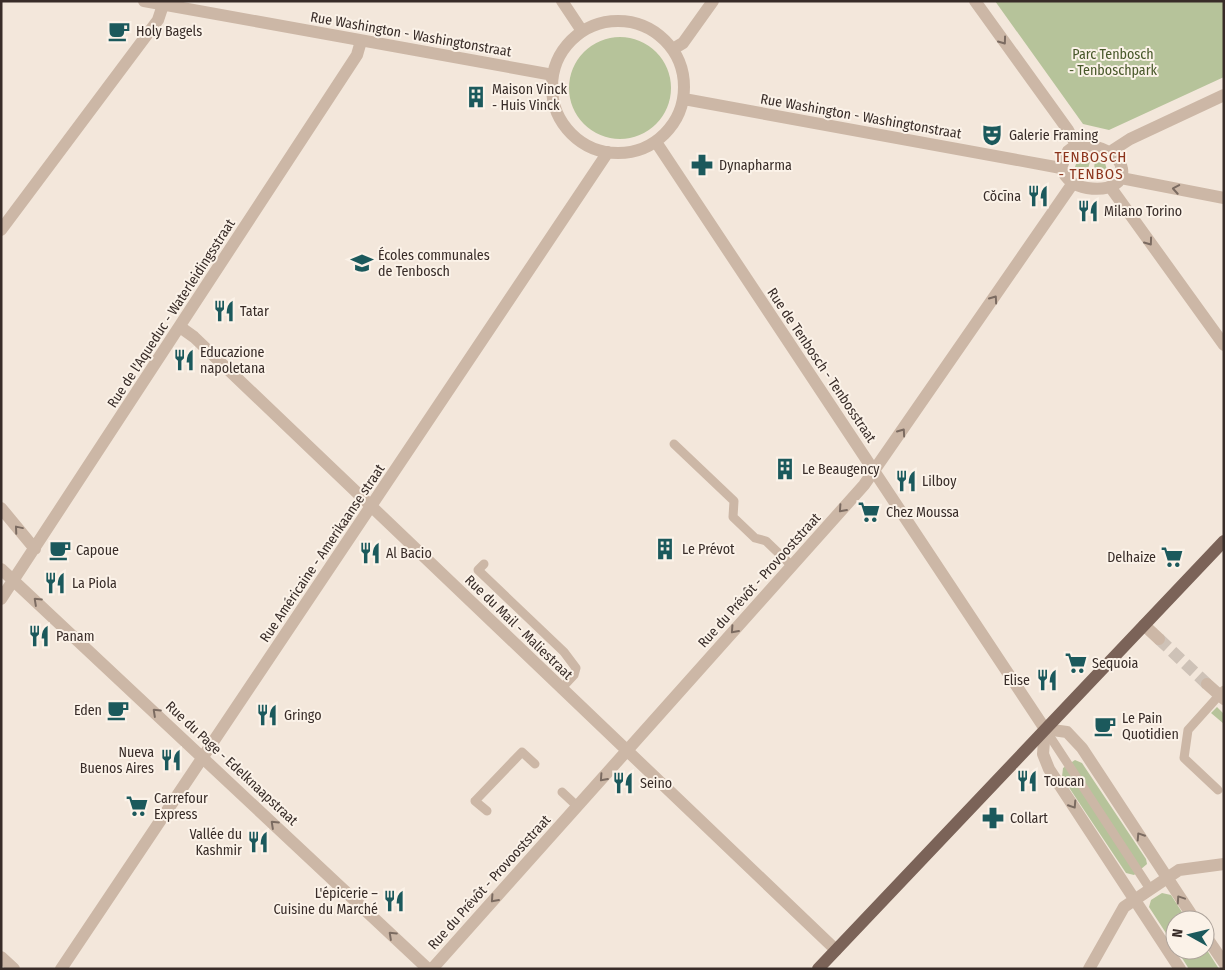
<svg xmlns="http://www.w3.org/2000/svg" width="1225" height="970" font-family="'Fira Sans Condensed',sans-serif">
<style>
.green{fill:#b6c39a}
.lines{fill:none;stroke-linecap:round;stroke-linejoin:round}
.street-tunnel{stroke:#cec2b7;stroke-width:12;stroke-dasharray:12 6;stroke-linecap:butt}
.lane{stroke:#ccb7a6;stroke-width:9}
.street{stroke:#ccb7a6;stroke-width:12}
.primary{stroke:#7b6358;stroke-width:12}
.oneway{stroke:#7b6b61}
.labels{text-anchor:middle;stroke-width:4;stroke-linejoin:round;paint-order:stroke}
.poi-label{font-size:14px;fill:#382c28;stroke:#fbf2e8;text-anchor:start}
.street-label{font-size:14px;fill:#382c28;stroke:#fbf2e8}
.park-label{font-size:14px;fill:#48582a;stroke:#fbf2e8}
.neighbourhood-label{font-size:15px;letter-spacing:1px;fill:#8c341c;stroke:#fbf2e8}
</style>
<rect width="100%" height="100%" fill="#f3e7db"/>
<path class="green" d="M995,1H1224V77L1109,130L1083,124Z
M569 88a51 51 0 1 1 102 0a51 51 0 1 1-102 0Z
M1088,157L1091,158L1088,169L1094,170L1095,158L1105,163L1107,170L1105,175L1092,178L1078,173L1075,167L1077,161Z
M1217,707L1224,714V724L1211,713Z
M1075,760L1082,763L1146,859L1147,864L1134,875L1126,873L1062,777L1063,768Z
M1162,893L1171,895L1187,920H1175V947L1149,907L1151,900Z
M1205,947L1219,969H1189L1177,950H1205Z"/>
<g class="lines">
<path class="street-tunnel" d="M1159,639L1207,684"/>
<path class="lane" d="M674,444L734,501L733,517L755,538L766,541L792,566
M484,564L478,570L564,652L576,668L574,675L561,689
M1045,729L1150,889
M1218,790L1184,758L1188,730L1224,690
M562,792L577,806
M487,811L475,801L522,752L535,764"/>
<path class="street" d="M144,1L553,75
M562,1L582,31
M975,1L1068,130L1076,145
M552 87a66 66 0 1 1 132 0a66 66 0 1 1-132 0Z
M673,49L683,43L713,1
M684,99L1061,168
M656,142L1045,729
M1076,145C1133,143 1138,196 1087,188C1074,186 1066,180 1061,168L1068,151Z
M1110,152L1130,139L1224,95
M1121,178L1224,198
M1111,188L1224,345
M1,230L158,20L163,5
M180,327L194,337L836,950
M1,508L35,549
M1,569L428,969
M1,599L357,55L361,41
M1144,625L1159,639
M1207,684L1224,699
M1045,729L1043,754L1049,769L1180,969
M1045,729L1067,732L1082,748L1195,920
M1205,935L1224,963
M1,957L14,969
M61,969L608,152
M432,969L864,485L1073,183
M1089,969L1124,907L1179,870L1224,864"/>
<path class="primary" d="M818,969L1224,541"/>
</g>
<defs><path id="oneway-chevron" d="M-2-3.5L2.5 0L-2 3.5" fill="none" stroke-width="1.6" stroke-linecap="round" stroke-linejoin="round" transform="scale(1.25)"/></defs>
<g class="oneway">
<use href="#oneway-chevron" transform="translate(1003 41) rotate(54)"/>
<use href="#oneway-chevron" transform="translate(1176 189) rotate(-170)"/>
<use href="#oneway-chevron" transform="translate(1149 242) rotate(54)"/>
<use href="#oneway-chevron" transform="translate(994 299) rotate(-55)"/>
<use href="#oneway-chevron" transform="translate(902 432) rotate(-55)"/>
<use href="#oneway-chevron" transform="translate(842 509) rotate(132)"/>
<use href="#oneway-chevron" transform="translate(18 529) rotate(-130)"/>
<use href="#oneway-chevron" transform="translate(37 601) rotate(-137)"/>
<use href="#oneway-chevron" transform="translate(734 630) rotate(132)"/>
<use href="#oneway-chevron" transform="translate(156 712) rotate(-137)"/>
<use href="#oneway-chevron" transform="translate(603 778) rotate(132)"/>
<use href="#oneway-chevron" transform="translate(1073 805) rotate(57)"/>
<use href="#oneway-chevron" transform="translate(274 824) rotate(-137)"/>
<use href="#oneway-chevron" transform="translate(1140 836) rotate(-123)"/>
<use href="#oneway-chevron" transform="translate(494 899) rotate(132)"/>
<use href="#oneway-chevron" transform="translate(1180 899) rotate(-124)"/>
<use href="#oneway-chevron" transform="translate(392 935) rotate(-137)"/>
</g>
<defs>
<g id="cafe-bare" transform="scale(1.725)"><path d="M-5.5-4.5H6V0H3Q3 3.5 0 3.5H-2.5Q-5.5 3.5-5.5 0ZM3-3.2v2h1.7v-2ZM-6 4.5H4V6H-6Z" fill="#1b595c" stroke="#fbf2e8" stroke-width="2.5" paint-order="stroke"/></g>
<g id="building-bare" transform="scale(1.725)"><path d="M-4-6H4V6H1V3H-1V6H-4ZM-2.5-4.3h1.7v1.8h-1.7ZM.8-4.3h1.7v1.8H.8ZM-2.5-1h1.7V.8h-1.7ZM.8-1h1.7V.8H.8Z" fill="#1b595c" stroke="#fbf2e8" stroke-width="2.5" paint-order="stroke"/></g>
<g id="theatre-bare" transform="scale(1.725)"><path d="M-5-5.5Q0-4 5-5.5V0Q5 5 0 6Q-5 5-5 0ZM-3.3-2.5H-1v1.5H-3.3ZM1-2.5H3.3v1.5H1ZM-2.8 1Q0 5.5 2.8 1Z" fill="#1b595c" stroke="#fbf2e8" stroke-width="2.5" paint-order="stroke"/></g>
<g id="pharmacy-bare" transform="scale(1.725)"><path d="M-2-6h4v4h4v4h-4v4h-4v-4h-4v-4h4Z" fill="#1b595c" stroke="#fbf2e8" stroke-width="2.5" paint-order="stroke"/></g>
<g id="restaurant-bare" transform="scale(1.725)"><path d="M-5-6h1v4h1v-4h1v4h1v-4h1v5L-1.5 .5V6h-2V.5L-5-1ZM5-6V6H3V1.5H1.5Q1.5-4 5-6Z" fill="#1b595c" stroke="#fbf2e8" stroke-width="2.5" paint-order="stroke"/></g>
<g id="school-bare" transform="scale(1.725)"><path d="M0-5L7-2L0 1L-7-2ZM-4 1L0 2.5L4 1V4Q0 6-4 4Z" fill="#1b595c" stroke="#fbf2e8" stroke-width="2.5" paint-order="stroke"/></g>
<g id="supermarket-bare" transform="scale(1.725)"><path d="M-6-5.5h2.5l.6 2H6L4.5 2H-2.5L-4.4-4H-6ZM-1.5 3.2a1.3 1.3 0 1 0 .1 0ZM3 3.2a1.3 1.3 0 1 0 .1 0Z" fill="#1b595c" stroke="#fbf2e8" stroke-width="2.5" paint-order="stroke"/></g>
</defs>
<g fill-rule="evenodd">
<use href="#cafe-bare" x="119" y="31"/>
<use href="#building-bare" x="476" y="97"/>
<use href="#theatre-bare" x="992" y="135"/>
<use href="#pharmacy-bare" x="702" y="165"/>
<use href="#restaurant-bare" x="1038" y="196"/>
<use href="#restaurant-bare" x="1088" y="211"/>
<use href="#school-bare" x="362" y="263"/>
<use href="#restaurant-bare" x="224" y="311"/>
<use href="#restaurant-bare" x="184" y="360"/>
<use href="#building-bare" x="785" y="469"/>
<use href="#restaurant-bare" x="906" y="481"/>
<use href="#supermarket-bare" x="869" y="512"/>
<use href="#building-bare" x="665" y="549"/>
<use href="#cafe-bare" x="60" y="550"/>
<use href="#restaurant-bare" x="370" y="553"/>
<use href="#supermarket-bare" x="1172" y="557"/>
<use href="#restaurant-bare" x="55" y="583"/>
<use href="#restaurant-bare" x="39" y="636"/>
<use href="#supermarket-bare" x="1076" y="663"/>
<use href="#restaurant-bare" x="1047" y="680"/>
<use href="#cafe-bare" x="118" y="710"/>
<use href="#restaurant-bare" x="267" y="715"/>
<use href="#cafe-bare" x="1105" y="726"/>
<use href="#restaurant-bare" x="171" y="760"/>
<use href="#restaurant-bare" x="1027" y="781"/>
<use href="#restaurant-bare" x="623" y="783"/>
<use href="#supermarket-bare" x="137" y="806"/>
<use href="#pharmacy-bare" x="993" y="818"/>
<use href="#restaurant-bare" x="258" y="842"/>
<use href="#restaurant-bare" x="394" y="901"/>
</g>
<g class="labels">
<g class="poi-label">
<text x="136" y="36">Holy Bagels</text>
<text x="492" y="94">Maison Vinck<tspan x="492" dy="16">- Huis Vinck</tspan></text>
<text x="1009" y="140">Galerie Framing</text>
<text x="719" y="170">Dynapharma</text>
<text x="1021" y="201" text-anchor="end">Cŏcīna</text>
<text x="1104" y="216">Milano Torino</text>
<text x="378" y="260">Écoles communales<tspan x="378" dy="16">de Tenbosch</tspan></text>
<text x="240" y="316">Tatar</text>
<text x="200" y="357">Educazione<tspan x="200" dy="16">napoletana</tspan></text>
<text x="802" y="474">Le Beaugency</text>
<text x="922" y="486">Lilboy</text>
<text x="886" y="517">Chez Moussa</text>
<text x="682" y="554">Le Prévot</text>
<text x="76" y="555">Capoue</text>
<text x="386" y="558">Al Bacio</text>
<text x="1156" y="562" text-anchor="end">Delhaize</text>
<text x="72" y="588">La Piola</text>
<text x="56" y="641">Panam</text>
<text x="1092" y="668">Sequoia</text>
<text x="1030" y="685" text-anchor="end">Elise</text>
<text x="102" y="715" text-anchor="end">Eden</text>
<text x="284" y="720">Gringo</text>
<text x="1122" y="723">Le Pain<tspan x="1122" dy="16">Quotidien</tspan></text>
<text x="154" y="757" text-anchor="end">Nueva<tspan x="154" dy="16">Buenos Aires</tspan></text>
<text x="1044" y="786">Toucan</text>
<text x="640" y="788">Seino</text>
<text x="154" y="803">Carrefour<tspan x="154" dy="16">Express</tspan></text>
<text x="1010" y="823">Collart</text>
<text x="242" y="839" text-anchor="end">Vallée du<tspan x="242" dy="16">Kashmir</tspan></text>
<text x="378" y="898" text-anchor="end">L'épicerie –<tspan x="378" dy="16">Cuisine du Marché</tspan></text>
</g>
<g class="street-label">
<text transform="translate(411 34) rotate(10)" y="5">Rue Washington - Washingtonstraat</text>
<text transform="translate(861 116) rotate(10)" y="5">Rue Washington - Washingtonstraat</text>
<text transform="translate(171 313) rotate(-57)" y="5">Rue de l'Aqueduc - Waterleidingsstraat</text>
<text transform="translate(822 365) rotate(56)" y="5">Rue de Tenbosch - Tenbosstraat</text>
<text transform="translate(322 553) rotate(-56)" y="5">Rue Américaine - Amerikaanse straat</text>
<text transform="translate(759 580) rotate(-48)" y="5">Rue du Prévôt - Provooststraat</text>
<text transform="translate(519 627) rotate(44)" y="5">Rue du Mail - Maliestraat</text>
<text transform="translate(232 763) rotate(43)" y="5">Rue du Page - Edelknaapstraat</text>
<text transform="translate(489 882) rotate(-48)" y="5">Rue du Prévôt - Provooststraat</text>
</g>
<g class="park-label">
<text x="1113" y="59">Parc Tenbosch<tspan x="1113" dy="16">- Tenboschpark</tspan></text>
</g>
<g class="neighbourhood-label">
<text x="1091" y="162">TENBOSCH<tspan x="1091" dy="17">- TENBOS</tspan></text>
</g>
</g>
<rect width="1225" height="970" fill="none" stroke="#382c28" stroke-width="5"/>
<g transform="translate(1190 935) rotate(278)"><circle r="24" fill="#fbf2e8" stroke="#ada39b"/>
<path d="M0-4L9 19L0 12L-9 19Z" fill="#1b595c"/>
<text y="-8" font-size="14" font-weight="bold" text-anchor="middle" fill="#382c28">N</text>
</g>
</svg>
